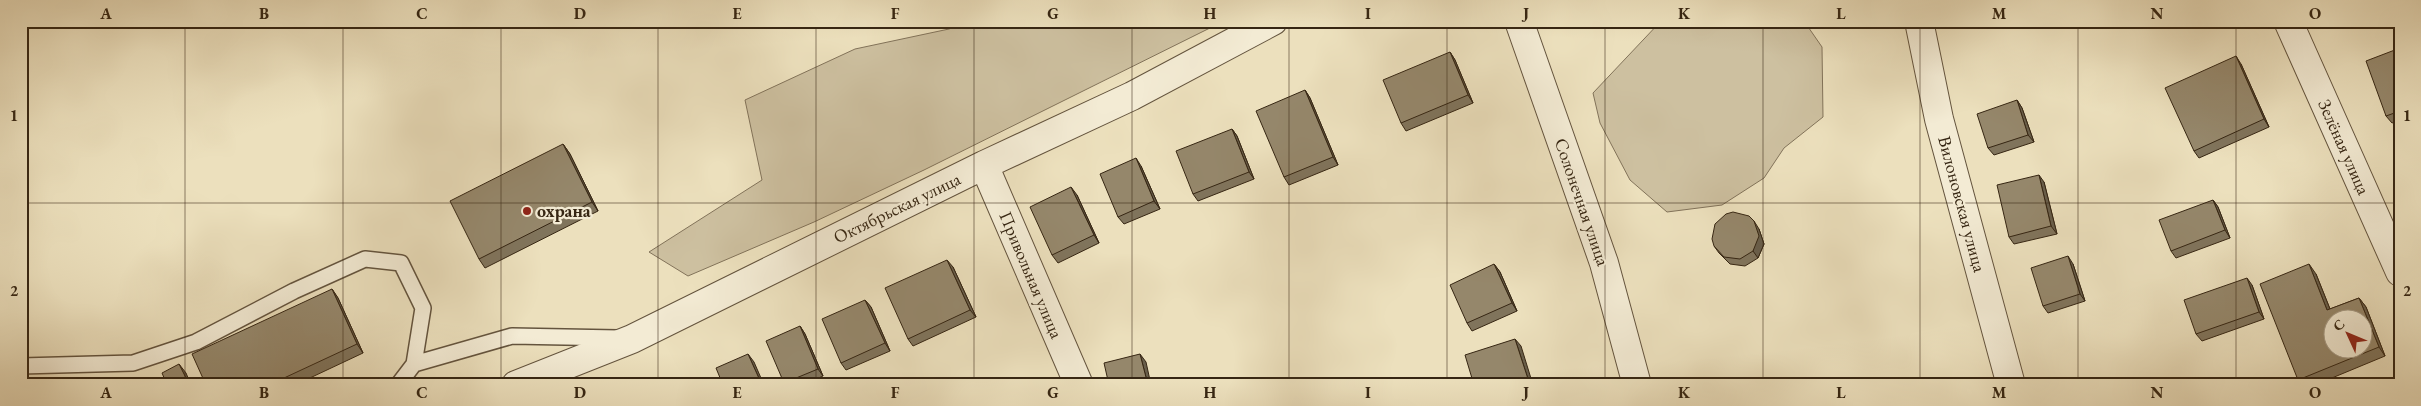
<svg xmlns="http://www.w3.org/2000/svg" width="2421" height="406" font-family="'EB Garamond',serif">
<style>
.green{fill:#cdc0a0;stroke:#82735a}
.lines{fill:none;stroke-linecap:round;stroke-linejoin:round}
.service-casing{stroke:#64543e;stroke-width:18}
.minor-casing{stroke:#64543e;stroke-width:30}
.service{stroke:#f3ebd4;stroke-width:15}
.minor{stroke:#f3ebd4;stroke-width:28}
.wall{fill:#80745c;stroke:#362613}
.shaded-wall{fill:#685e4b;stroke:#362613}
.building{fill:#95876b;stroke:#362613;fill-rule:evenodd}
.grid{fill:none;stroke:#362613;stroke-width:1;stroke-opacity:0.55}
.poi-dot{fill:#8f2418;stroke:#f3ebd4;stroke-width:2}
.labels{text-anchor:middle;stroke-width:4.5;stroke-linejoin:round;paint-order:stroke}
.street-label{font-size:18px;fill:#362613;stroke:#f3ebd4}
.poi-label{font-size:18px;font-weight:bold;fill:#362613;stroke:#f3ebd4;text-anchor:start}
.neatline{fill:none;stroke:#362613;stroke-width:2}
.grid-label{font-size:16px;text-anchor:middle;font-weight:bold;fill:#362613}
</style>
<rect width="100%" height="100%" fill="#ece0bd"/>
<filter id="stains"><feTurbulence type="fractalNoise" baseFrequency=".004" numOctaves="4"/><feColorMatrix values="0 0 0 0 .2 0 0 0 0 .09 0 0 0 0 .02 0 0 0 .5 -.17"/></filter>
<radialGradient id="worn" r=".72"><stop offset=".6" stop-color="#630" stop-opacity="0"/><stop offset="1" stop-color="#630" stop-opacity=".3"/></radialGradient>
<path class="green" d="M973,21H1224L924,170L814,222L688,276L649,252L762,180L745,100L855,49L949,29Z
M1661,21H1804L1822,47L1823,117L1784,148L1764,178L1722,205L1667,212L1630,180L1600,123L1593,93Z"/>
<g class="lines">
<g class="service-casing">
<path id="service" d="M414,364L512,336L618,338
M21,366L133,363L196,342L294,291L365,259L401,263L423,308L414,364L398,385"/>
</g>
<g class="minor-casing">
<path id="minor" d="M1519,21L1604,263L1637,385
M1919,21L1939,119L2011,385
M2288,21L2400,272
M984,165L1079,385
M516,385L632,339L984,165L1132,96L1273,21"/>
</g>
<use href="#service" class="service"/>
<use href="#minor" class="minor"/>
</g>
<path class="wall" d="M2400,48V120L2392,123L2386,116Z
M1450,52L1455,60L1473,103L1406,131L1401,123Z
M2241,64L2269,127L2199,158L2194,151Z
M1305,90L1310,98L1338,165L1289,185L1284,177Z
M2017,100L2022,108L2034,142L1994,155L1988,148Z
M1232,129L1237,136L1254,179L1198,201L1193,194Z
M563,144L570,154L598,211L485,268L479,259Z
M1141,166L1160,209L1124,224L1118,217Z
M2044,182L2057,234L2014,244L2009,237Z
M1077,195L1099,243L1058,263L1052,255Z
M2213,200L2218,207L2230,238L2176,258L2171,251Z
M1759,229L1764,244L1758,258L1745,266L1730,264L1719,253L1714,246Z
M1494,264L1500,272L1517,311L1472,331L1467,323Z
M2073,264L2085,301L2048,313L2043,306Z
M953,267L976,317L913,346L908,339Z
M2316,274L2330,309L2359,298L2366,307L2385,356L2315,385H2302L2298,380Z
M2252,285L2264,319L2202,341L2196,334Z
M332,289L338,298L363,353L295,385H206Z
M865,300L871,307L890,351L846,370L841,363Z
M800,326L805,334L823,376L803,385H785L784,383Z"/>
<path class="shaded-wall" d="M1450,52L1455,60L1473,103L1468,95Z
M2236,56L2241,64L2269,127L2264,119Z
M1305,90L1310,98L1338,165L1333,157Z
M2017,100L2022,108L2034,142L2028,135Z
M1232,129L1237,136L1254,179L1249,172Z
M563,144L570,154L598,211L592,202Z
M1136,158L1141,166L1160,209L1154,201Z
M2039,175L2044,182L2057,234L2051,226Z
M1071,187L1077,195L1099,243L1094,235Z
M2213,200L2218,207L2230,238L2225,230Z
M1754,221L1759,229L1764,244L1758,258L1753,251Z
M2068,256L2073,264L2085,301L2080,294Z
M947,260L953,267L976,317L970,310Z
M1494,264L1500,272L1517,311L1512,303Z
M2309,264L2316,274L2334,319L2327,310Z
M2247,278L2252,285L2264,319L2259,312Z
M332,289L338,298L363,353L357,344Z
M2359,298L2366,307L2385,356L2379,347Z
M865,300L871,307L890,351L885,343Z
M800,326L805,334L823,376L818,369Z
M1515,339L1521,346L1533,385H1530Z
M748,354L754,362L764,385H762Z
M1140,354L1146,362L1151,385H1148Z
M179,364L186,373L191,385H189Z"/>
<path class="building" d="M2400,48V111L2386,116L2366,61Z
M1450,52L1468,95L1401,123L1383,80Z
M2236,56L2264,119L2194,151L2165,88Z
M1305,90L1333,157L1284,177L1256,111Z
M2017,100L2028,135L1988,148L1977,114Z
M1232,129L1249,172L1193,194L1176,151Z
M563,144L592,202L479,259L450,201Z
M1136,158L1154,201L1118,217L1100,174Z
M2039,175L2051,226L2009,237L1997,185Z
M1071,187L1094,235L1052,255L1030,207Z
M2213,200L2225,230L2171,251L2159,220Z
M1733,212L1749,216L1754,221L1759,236L1753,251L1740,259L1724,257L1714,246L1712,239L1715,224L1726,214Z
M2068,256L2080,294L2043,306L2031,268Z
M947,260L970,310L908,339L885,288Z
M1494,264L1512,303L1467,323L1450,285Z
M2309,264L2327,310L2359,298L2379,347L2298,380L2260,284ZM2334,318H2364V348H2334Z
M2247,278L2259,312L2196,334L2184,300Z
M332,289L357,344L269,385H206L192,354Z
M865,300L885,343L841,363L822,319Z
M800,326L818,369L784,383L766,341Z
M1515,339L1530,385H1474L1465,355Z
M748,354L762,385H723L716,368Z
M1140,354L1148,385H1109L1104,363Z
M179,364L189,384L154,385L165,380L162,373Z
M2376,380L2378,385H2363Z"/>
<path class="grid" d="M185,21V385M343,21V385M501,21V385M658,21V385M816,21V385M974,21V385M1132,21V385M1289,21V385M1447,21V385M1605,21V385M1763,21V385M1920,21V385M2078,21V385M2236,21V385M21,203H2400"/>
<circle class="poi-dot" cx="527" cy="211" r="5"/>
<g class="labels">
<g class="street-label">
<text transform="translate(2344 147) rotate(66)" y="6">Зелёная улица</text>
<text transform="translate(1582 202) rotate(71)" y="6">Солонечная улица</text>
<text transform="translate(1962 204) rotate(75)" y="6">Вилоновская улица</text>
<text transform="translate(897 208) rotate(-26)" y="6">Октябрьская улица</text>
<text transform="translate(1031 275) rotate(67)" y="6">Привольная улица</text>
</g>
<g class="poi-label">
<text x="537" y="217">охрана</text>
</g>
</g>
<rect width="2421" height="406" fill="none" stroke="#ece0bd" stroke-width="55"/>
<g transform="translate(2348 334) rotate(314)"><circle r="24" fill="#f3ebd4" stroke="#a79c87"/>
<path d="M0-4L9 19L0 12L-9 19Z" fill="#8f2418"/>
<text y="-8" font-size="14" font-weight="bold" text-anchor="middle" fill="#362613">С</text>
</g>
<rect x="28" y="28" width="2366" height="350" class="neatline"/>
<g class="grid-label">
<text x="106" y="19">A</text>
<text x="264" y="19">B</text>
<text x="422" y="19">C</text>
<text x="580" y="19">D</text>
<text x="737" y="19">E</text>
<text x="895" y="19">F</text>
<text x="1053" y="19">G</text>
<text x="1210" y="19">H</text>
<text x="1368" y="19">I</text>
<text x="1526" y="19">J</text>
<text x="1684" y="19">K</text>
<text x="1841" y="19">L</text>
<text x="1999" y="19">M</text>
<text x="2157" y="19">N</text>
<text x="2315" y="19">O</text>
<text x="14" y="121">1</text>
<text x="2407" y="121">1</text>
<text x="14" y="296">2</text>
<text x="2407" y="296">2</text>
<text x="106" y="398">A</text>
<text x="264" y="398">B</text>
<text x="422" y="398">C</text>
<text x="580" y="398">D</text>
<text x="737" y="398">E</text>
<text x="895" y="398">F</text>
<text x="1053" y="398">G</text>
<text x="1210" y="398">H</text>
<text x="1368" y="398">I</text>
<text x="1526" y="398">J</text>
<text x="1684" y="398">K</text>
<text x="1841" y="398">L</text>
<text x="1999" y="398">M</text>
<text x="2157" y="398">N</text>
<text x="2315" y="398">O</text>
</g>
<rect width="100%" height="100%" filter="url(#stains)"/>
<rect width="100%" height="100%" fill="url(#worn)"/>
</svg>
